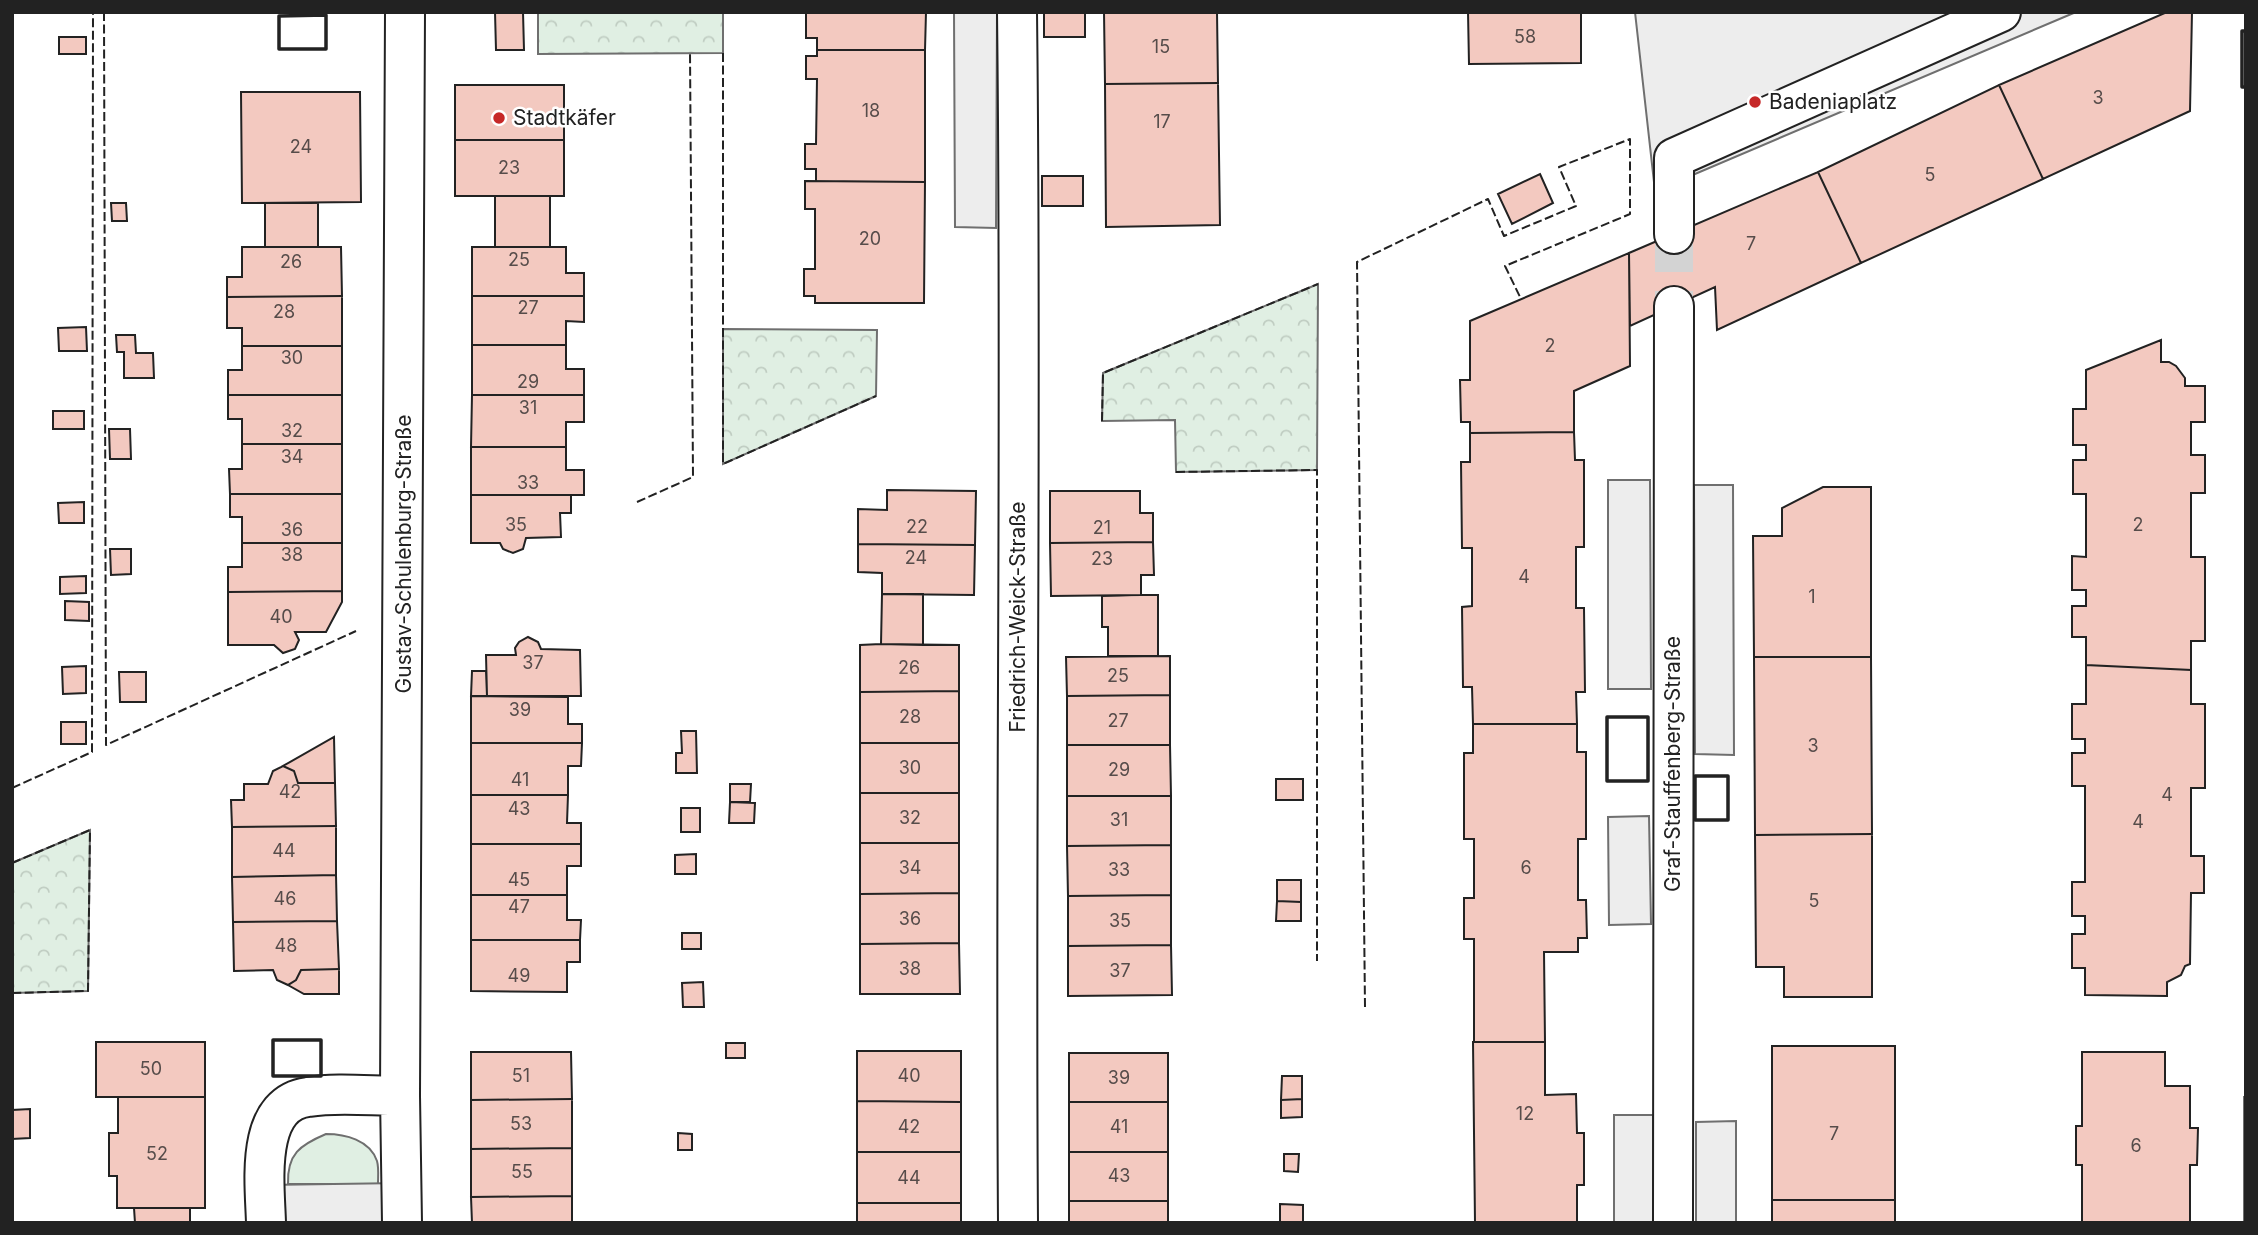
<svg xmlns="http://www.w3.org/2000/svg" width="2258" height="1235" font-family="Inter,sans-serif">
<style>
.green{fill:#e0efe3;stroke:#6f6f6f;stroke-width:2}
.park{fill:url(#park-crowns);stroke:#6f6f6f;stroke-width:2}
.parking{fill:#ededed;stroke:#6f6f6f;stroke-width:2}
.building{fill:#f3c9c0;stroke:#222;stroke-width:2}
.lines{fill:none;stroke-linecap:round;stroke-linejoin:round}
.minor-tunnel{stroke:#d3d3d3;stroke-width:38;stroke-dasharray:38 19;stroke-linecap:butt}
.minor-casing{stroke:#222;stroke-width:42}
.minor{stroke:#fff;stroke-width:38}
.fence{stroke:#222;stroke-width:2;stroke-dasharray:9 3.5;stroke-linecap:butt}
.wall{stroke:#222;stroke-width:3.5}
.poi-dot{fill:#c62828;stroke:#fff;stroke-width:2.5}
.labels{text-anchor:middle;stroke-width:5;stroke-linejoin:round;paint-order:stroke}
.number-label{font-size:18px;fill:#564c4a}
.poi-label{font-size:21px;fill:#222;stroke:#fff;text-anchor:start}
.street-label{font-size:21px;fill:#222;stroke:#fff}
</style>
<defs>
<pattern id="park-crowns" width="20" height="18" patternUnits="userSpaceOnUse" patternTransform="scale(1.75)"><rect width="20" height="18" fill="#e0efe3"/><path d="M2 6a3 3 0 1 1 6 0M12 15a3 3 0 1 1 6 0" fill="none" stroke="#c0cdc2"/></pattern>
</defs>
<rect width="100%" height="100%" fill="#fff"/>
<path class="green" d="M326,1134C345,1134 370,1140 377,1161C379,1168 378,1177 378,1184H288C287,1154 300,1145 326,1134Z"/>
<path class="park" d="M538,12H723V53L538,54Z
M1318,284L1317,470L1176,472L1175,420L1102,421L1103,373Z
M723,329L877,330L876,396L723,464Z
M90,830L88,991L12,993V863Z"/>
<path class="parking" d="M954,12H997L996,228L955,227Z
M1635,12H2076L1655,191Z
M1608,480H1650L1651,689H1608Z
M1694,485H1733L1734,755L1695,754Z
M1649,816L1651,924L1609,925L1608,817Z
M2244,1097H2246V1223H2244Z
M1614,1115H1653V1223H1614Z
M1736,1121V1223H1696V1122Z
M402,1183V1223H266L265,1185Z"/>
<path class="building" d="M495,12H523L524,50H496Z
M926,12L925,50H817V38H806V13Z
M1044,12H1085V37H1044Z
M1104,12H1217L1218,83L1105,84Z
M1468,12H1581V63L1469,64Z
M2167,12H2192L2190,111L2043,179L1999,85Z
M59,37H86V54H59Z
M817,50H925V182L816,181V169H805V144H816L817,79H806V56H817Z
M1218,83L1220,225L1106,227L1105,84Z
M455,85H564V140H455Z
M1999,85L2043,179L1861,263L1818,172Z
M241,92H360L361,202L242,203Z
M455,140H564V196H455Z
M1818,172L1861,263L1717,330L1715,287L1630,326L1629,253Z
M1540,174L1553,203L1512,224L1498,194Z
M1042,176H1083V206H1042Z
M805,181L925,182L924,303H815V296H804V269H815V209H805Z
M495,196H550V247H495Z
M111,203H126L127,221H112Z
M265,203H318V247H265Z
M242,247H341L342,296L227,297V277H242Z
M472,247H566V273H584V296H472Z
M1629,253L1630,366L1574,391V432L1470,433V422H1461L1460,380H1470V321Z
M342,296V346H242V328H227V297Z
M472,296H584V322L566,321V345H472Z
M86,327L87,351H59L58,328Z
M116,335H135L136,353H153L154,378H124V352H117Z
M2161,340V362H2169L2176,366L2185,378V386H2205V422H2191V455H2205V493H2191V557H2205V641H2191V670L2086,665V637H2072V606H2086V590H2072V556L2086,557V494H2073V460H2086V445H2073V409H2086V370Z
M472,345H566V369H584V395H472Z
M242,346H342V395H228V370H242Z
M228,395H342V444H242V419H228Z
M472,395H584V422H566V447H471Z
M53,411H84V429H53Z
M109,429H130L131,459H110Z
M1574,432L1575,460H1584V547H1576V608H1584L1585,692H1576L1577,724H1473L1472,687H1463L1462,607L1472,606V548H1462L1461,462H1470V433Z
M242,444H342V494H230L229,469H242Z
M471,447H566V470H584V495H471Z
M1823,487H1871V657H1754L1753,536H1782V508Z
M887,490L976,491L975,545L858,544V509L887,510Z
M1050,491H1140V513H1153V542L1050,543Z
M230,494H342V543H242V517H230Z
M471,495H571V513H560L561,537L526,538L523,549L513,553L503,549L500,543H471Z
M84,502V523H59L58,503Z
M1153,542L1154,575H1141V595L1051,596L1050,543Z
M242,543H342V591L228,592V567H242Z
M858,544L975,545L974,595L882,594V573L858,572Z
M110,549H131V574L111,575Z
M86,576V593L60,594V577Z
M342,591V602L326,632H295L299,640L295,649L283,653L274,645H228V592Z
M882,594H923V645L881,644Z
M1141,595H1158V656H1108V627H1102V596Z
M65,601L89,602V621L65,620Z
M528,637L538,642L541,649L580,650L581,696H487L486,655H516L515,648L519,642Z
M881,644L959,645V691L860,692V645Z
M1170,656V695L1067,696L1066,657Z
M1754,657H1871L1872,834L1755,835Z
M2086,665L2191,670V704H2205V788H2191V856H2204V893H2191L2190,964L2185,966L2181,975L2167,982V996L2085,995V968H2072V934H2085V916H2072V882H2085V786H2072V753H2085V739H2072V704H2086Z
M86,666V693L63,694L62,667Z
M472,671H486L487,696H471Z
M119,672H146V702H120Z
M959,691V743H860V692Z
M1170,695V745H1067V696Z
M471,696L568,697V724H582V743H471Z
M61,722H86V744H61Z
M1473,724H1577V752H1586V839H1578V900H1586L1587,938H1578V952H1544L1545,1042H1474V939H1464V898H1474V839H1464V753H1473Z
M681,731H696L697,773H676V753H682Z
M334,737L335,783H298L294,771L283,766Z
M471,743H582L581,766H568V795H471Z
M860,743H959V793H860Z
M1067,745H1170L1171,796H1067Z
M283,766L294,771L298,783H335L336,826L232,827L231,800H244V784H268L273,771Z
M1276,779H1303V800H1276Z
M730,784H751L750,802H730Z
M860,793H959V843H860Z
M471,795H568L567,823H581V844H471Z
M1067,796H1171V845L1067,846Z
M730,802L755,803L754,823H729Z
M681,808H700V832H681Z
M336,826V875L232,877V827Z
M1872,834V997H1784V967H1756L1755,835Z
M860,843H959V893L860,894Z
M471,844H581V866H567V895H471Z
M1171,845V895L1068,896L1067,846Z
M696,854V874H675V855Z
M336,875L337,921L233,922L232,877Z
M1277,880H1301V902L1277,901Z
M959,893V943L860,944V894Z
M471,895H567V920H581L580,940H471Z
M1171,895V945L1068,946V896Z
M1277,901L1301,902V921H1276Z
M337,921L339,969L301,970L296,980L288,985L277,980L273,970L234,971L233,922Z
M682,933H701V949H682Z
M471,940H580V962H567V992L471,991Z
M959,943L960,994H860V944Z
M1171,945L1172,995L1068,996V946Z
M339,969V994H304L288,985L296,980L301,970Z
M703,982L704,1007H683L682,983Z
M96,1042H205V1097H96Z
M1473,1042H1545V1095L1576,1094L1577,1133H1584V1185H1577V1223H1475Z
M726,1043H745V1058H726Z
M1772,1046H1895V1200H1772Z
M857,1051H961V1102L857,1101Z
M471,1052H571L572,1099L471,1100Z
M2082,1052H2165V1086H2190V1128H2198L2197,1165H2190V1223H2082V1165H2076V1126H2082Z
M1069,1053H1168V1102H1069Z
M1282,1076H1302V1099L1281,1100Z
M118,1097H205V1208H117V1176H109V1133H118Z
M572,1099V1148L471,1149V1100Z
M1302,1099V1117L1281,1118V1100Z
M857,1101L961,1102V1152H857Z
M1069,1102H1168V1152H1069Z
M30,1109V1138L12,1139V1110Z
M678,1133L692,1134V1150H678Z
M572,1148V1196L471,1197V1149Z
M857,1152H961V1203H857Z
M1069,1152H1168V1201H1069Z
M1284,1154H1299L1298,1172L1284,1171Z
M572,1196V1223H472L471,1197Z
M1772,1200H1895V1223H1772Z
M1069,1201H1168V1223H1069Z
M857,1203H961V1223H857Z
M1280,1204L1303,1205V1223H1280Z
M134,1208H190V1223H135Z"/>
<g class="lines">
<path class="minor-tunnel" d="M1674,234V306"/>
<g class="minor-casing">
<path id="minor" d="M1017,12C1022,416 1015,819 1018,1223
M1674,234V158L2001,12
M266,1223C265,1184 254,1104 308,1097C336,1092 371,1096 400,1096
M402,1223L400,1096L405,12
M1673,1223L1674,306"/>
</g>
<use href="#minor" class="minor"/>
<path class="fence" d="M104,12L106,745L356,631
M723,53V464L876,396
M1102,421L1103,373L1318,284
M1176,472L1317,470V961
M637,502L693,477L690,53
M12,788L92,752L93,12
M12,863L90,830L88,991L12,993
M1365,1007L1357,262L1488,199L1504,236L1576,206L1559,167L1630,139V214L1505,266L1521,299"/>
<path class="wall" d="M326,15V49H279V16Z
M2246,31H2242V87H2246
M2246,588V642
M1607,717H1648V781H1607Z
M2246,747V801
M1695,776H1728V820H1695Z
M273,1040H321V1076H273Z"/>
</g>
<g class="poi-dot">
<circle cx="1755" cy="102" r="7"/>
<circle cx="499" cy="118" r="7"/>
</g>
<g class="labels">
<g class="number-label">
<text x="1525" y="43">58</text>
<text x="1161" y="53">15</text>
<text x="2098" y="104">3</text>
<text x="871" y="117">18</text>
<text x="1162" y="128">17</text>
<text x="301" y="153">24</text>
<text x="509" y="174">23</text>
<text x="1930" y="181">5</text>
<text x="870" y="245">20</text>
<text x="1751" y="250">7</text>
<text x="519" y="266">25</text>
<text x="291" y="268">26</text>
<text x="528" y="314">27</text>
<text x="284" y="318">28</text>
<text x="1550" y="352">2</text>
<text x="292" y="364">30</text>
<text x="528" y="388">29</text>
<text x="528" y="414">31</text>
<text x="292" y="437">32</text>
<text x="292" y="463">34</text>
<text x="528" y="489">33</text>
<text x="516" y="531">35</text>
<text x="2138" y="531">2</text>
<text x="917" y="533">22</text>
<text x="1102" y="534">21</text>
<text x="292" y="536">36</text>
<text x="292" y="561">38</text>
<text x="916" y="564">24</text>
<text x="1102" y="565">23</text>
<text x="1524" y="583">4</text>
<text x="1812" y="603">1</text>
<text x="281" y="623">40</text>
<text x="533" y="669">37</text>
<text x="909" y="674">26</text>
<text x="1118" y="682">25</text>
<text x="520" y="716">39</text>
<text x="910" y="723">28</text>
<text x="1118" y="727">27</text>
<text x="1813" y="752">3</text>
<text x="910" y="774">30</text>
<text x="1119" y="776">29</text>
<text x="520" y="786">41</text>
<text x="290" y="798">42</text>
<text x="2167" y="801">4</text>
<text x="519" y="815">43</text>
<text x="910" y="824">32</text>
<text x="1119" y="826">31</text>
<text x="2138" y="828">4</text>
<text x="284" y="857">44</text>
<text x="910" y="874">34</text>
<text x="1526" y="874">6</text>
<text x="1119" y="876">33</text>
<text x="519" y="886">45</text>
<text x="285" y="905">46</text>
<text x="1814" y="907">5</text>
<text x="519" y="913">47</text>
<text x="910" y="925">36</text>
<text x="1120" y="927">35</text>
<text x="286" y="952">48</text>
<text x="910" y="975">38</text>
<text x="1120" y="977">37</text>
<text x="519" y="982">49</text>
<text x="151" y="1075">50</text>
<text x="521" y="1082">51</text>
<text x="909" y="1082">40</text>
<text x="1119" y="1084">39</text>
<text x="1525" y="1120">12</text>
<text x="521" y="1130">53</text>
<text x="909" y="1133">42</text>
<text x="1119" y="1133">41</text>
<text x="1834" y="1140">7</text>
<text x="2136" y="1152">6</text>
<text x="157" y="1160">52</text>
<text x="522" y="1178">55</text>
<text x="1119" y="1182">43</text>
<text x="909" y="1184">44</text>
</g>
<g class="poi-label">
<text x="1769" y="109">Badeniaplatz</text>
<text x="513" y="125">Stadtkäfer</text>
</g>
<g class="street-label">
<text transform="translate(404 554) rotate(-90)" y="7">Gustav-Schulenburg-Straße</text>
<text transform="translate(1018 617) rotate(-90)" y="7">Friedrich-Weick-Straße</text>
<text transform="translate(1673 764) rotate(-90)" y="7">Graf-Stauffenberg-Straße</text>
</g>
</g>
<rect width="2258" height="1235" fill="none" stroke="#222222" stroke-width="28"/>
</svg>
